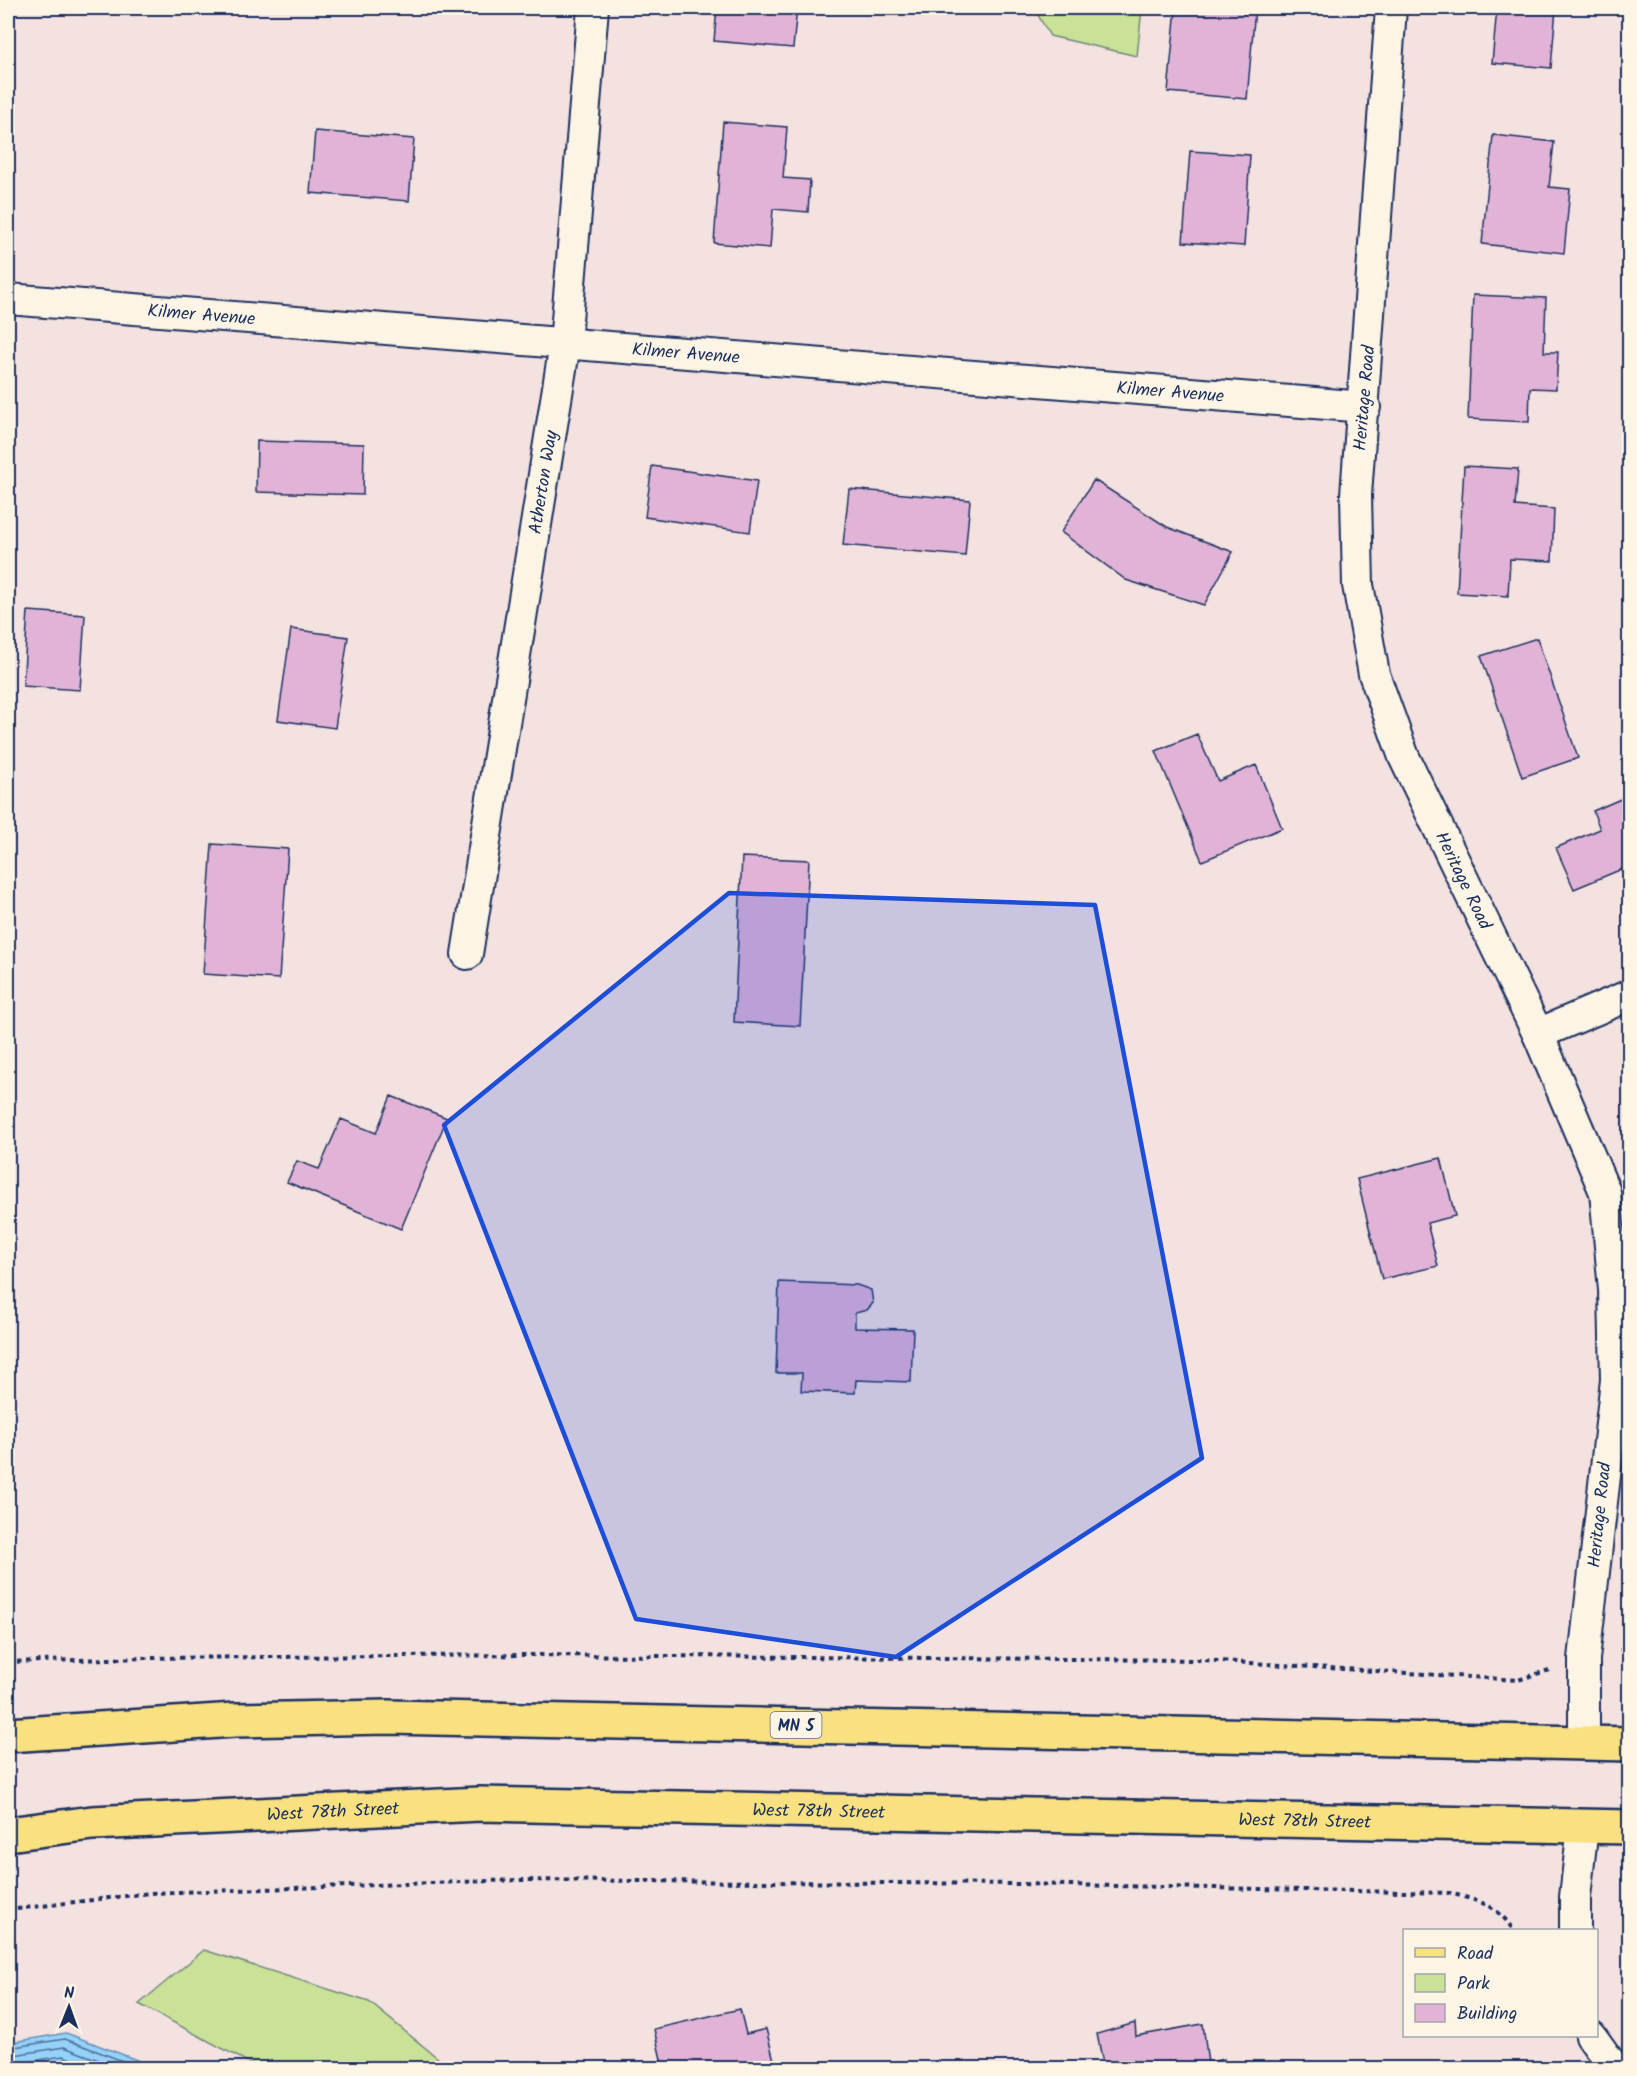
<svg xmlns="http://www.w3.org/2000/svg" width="1637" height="2076" font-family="Kalam,sans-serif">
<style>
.green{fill:#c9e298;stroke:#72887b;stroke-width:1.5}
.water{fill:#96d2f7;stroke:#6591ba;stroke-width:1.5}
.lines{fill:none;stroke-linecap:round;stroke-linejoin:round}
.shore{stroke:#4c709b;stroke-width:1.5}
.building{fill:#e1b4d7;stroke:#1b2f5e;stroke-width:1.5}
.street-casing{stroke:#1b2f5e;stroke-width:34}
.primary-casing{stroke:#1b2f5e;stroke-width:38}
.path{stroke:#1b2f5e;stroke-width:4;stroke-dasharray:4.5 4.5;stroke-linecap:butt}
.street{stroke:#fcf5e5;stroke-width:30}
.primary{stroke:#f9e181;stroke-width:33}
.marked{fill:#1d4ed8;fill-opacity:0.2;stroke:#1d4ed8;stroke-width:4.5;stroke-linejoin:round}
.labels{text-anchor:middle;stroke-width:5;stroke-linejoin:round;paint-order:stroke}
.shield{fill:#fcf5e5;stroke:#5e6a86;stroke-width:1.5}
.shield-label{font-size:16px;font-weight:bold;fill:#1b2f5e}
.street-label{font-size:18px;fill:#1b2f5e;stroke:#fcf5e5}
</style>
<rect width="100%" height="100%" fill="#f4e2e1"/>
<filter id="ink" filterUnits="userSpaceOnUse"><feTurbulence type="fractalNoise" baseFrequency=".0167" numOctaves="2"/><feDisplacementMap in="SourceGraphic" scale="12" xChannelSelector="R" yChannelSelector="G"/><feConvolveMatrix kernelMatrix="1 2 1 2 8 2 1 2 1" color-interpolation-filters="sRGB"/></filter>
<g filter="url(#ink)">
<path class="green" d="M1034,8H1142L1137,56L1050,36Z
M204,1950L369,2002L450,2068H259L139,2004Z"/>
<path class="water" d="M66,2033L158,2068H8V2043Z"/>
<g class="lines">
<path class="shore" d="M8,2048L65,2039L141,2068
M8,2056L64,2047L120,2068
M8,2065L63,2056L96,2068"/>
</g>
<path class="building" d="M405,8H448V12Z
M717,8H797L793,48L714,41Z
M1176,8H1255L1247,99L1168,92Z
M1497,8H1556L1551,68L1492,63Z
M723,122L787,127L783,178L810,180L808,212L773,209L770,248L714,243Z
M315,131L414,139L409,201L310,193Z
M1493,135L1554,142L1549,187L1570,189L1564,253L1482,244Z
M1190,151L1250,155L1244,246L1183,242Z
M1473,295L1546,298L1544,352H1558L1556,389L1530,388L1529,422L1468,419Z
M257,441L364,444L363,495L256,492Z
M652,466L757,481L750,532L645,517Z
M1464,466L1518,469L1515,506L1554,509L1552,561L1510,559L1508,596L1457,593Z
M1094,480L1167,527L1233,552L1204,605L1126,580L1061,532Z
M849,489L970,500L965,556L843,545Z
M28,611L85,615L80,690L23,686Z
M291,629L348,637L335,728L278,720Z
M1537,638L1578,758L1522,777L1481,656Z
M1197,734L1218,781L1256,765L1282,828L1202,861L1156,751Z
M1630,795V886L1622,869L1574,889L1556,848L1600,829L1593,811Z
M212,844L288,849L279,979L203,974Z
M742,857L809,860L800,1026L734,1022Z
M391,1096L447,1118L401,1229L287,1182L297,1161L319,1169L341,1119L376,1133Z
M1441,1158L1455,1216L1427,1223L1438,1266L1382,1279L1357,1179Z
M779,1282L857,1285L871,1290L873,1303L867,1310L855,1313V1328L913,1329L911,1382L856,1380L855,1393L801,1391L802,1373H776Z
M740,2009L746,2034L766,2029L776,2068H663L654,2029Z
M1135,2023L1136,2036L1203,2024L1208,2063L1223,2059L1225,2068H1104L1097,2034Z"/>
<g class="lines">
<g class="street-casing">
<g id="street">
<path id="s1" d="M1391,8L1356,495L1358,585L1374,674L1404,757L1538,1034L1605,1192L1614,1290L1616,1380L1584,1659V1743"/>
<path id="s2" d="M8,299L1365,407"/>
<path id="s3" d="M467,954L565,344L593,8"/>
<path d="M1538,1034L1630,995"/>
<path d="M1575,1930V1897L1583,1826"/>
<path d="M1591,2036L1614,2068"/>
</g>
</g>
<g class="primary-casing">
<g id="primary">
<path d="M8,1735L235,1720L388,1717L1630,1744"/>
<path id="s4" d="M8,1834L92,1823L480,1804L1630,1827"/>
</g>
</g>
<path class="path" d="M1620,1650L1630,1648
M8,1662L144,1658L530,1655L1203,1660L1518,1680L1549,1670
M8,1910L151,1893L517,1880L1021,1884L1450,1893C1478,1901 1497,1904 1513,1930"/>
<use href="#street" class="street"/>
<use href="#primary" class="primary"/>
</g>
</g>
<path class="marked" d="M729,893L1095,905L1202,1458L896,1657L636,1619L444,1125Z"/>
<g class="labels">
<rect class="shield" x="770.5" y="1712" width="51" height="26" rx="4.5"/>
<g class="shield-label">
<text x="796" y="1731">MN 5</text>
</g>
<g class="street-label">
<text dy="6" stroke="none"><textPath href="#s2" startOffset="194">Kilmer Avenue</textPath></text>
<text dy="6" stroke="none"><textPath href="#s2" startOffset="680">Kilmer Avenue</textPath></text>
<text dy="6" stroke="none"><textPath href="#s2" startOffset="1166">Kilmer Avenue</textPath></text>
<text transform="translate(1364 398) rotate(-85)" y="6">Heritage Road</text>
<text dy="6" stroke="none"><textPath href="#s3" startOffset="478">Atherton Way</textPath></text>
<text dy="6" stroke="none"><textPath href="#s1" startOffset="894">Heritage Road</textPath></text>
<text transform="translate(1599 1515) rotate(-84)" y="6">Heritage Road</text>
<text dy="6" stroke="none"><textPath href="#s4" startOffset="326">West 78th Street</textPath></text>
<text dy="6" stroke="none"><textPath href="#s4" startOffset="812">West 78th Street</textPath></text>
<text dy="6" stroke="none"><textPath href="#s4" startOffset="1298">West 78th Street</textPath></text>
</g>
</g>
<rect width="1637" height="2076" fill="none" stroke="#fcf5e5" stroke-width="30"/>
<rect x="15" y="15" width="1607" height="2046" fill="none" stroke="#1b2f5e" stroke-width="2" filter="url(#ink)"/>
<rect x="1403" y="1929" width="195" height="108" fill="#fcf5e5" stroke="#a2a6af" stroke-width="1.5"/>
<rect x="1415" y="1948" width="30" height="9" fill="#f9e181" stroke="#a2a6af" stroke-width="1.5"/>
<text x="1457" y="1959" font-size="18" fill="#1b2f5e">Road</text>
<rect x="1415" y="1974" width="30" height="18" fill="#c9e298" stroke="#a2a6af" stroke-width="1.5"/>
<text x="1457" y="1989" font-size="18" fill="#1b2f5e">Park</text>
<rect x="1415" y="2004" width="30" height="18" fill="#e1b4d7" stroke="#a2a6af" stroke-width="1.5"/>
<text x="1457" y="2019" font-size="18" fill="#1b2f5e">Building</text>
<g transform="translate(69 2007) rotate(1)" stroke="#fcf5e5" stroke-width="4.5" paint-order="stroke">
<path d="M0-4.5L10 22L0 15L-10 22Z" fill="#1b2f5e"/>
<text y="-9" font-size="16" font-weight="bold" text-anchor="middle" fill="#1b2f5e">N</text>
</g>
</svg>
